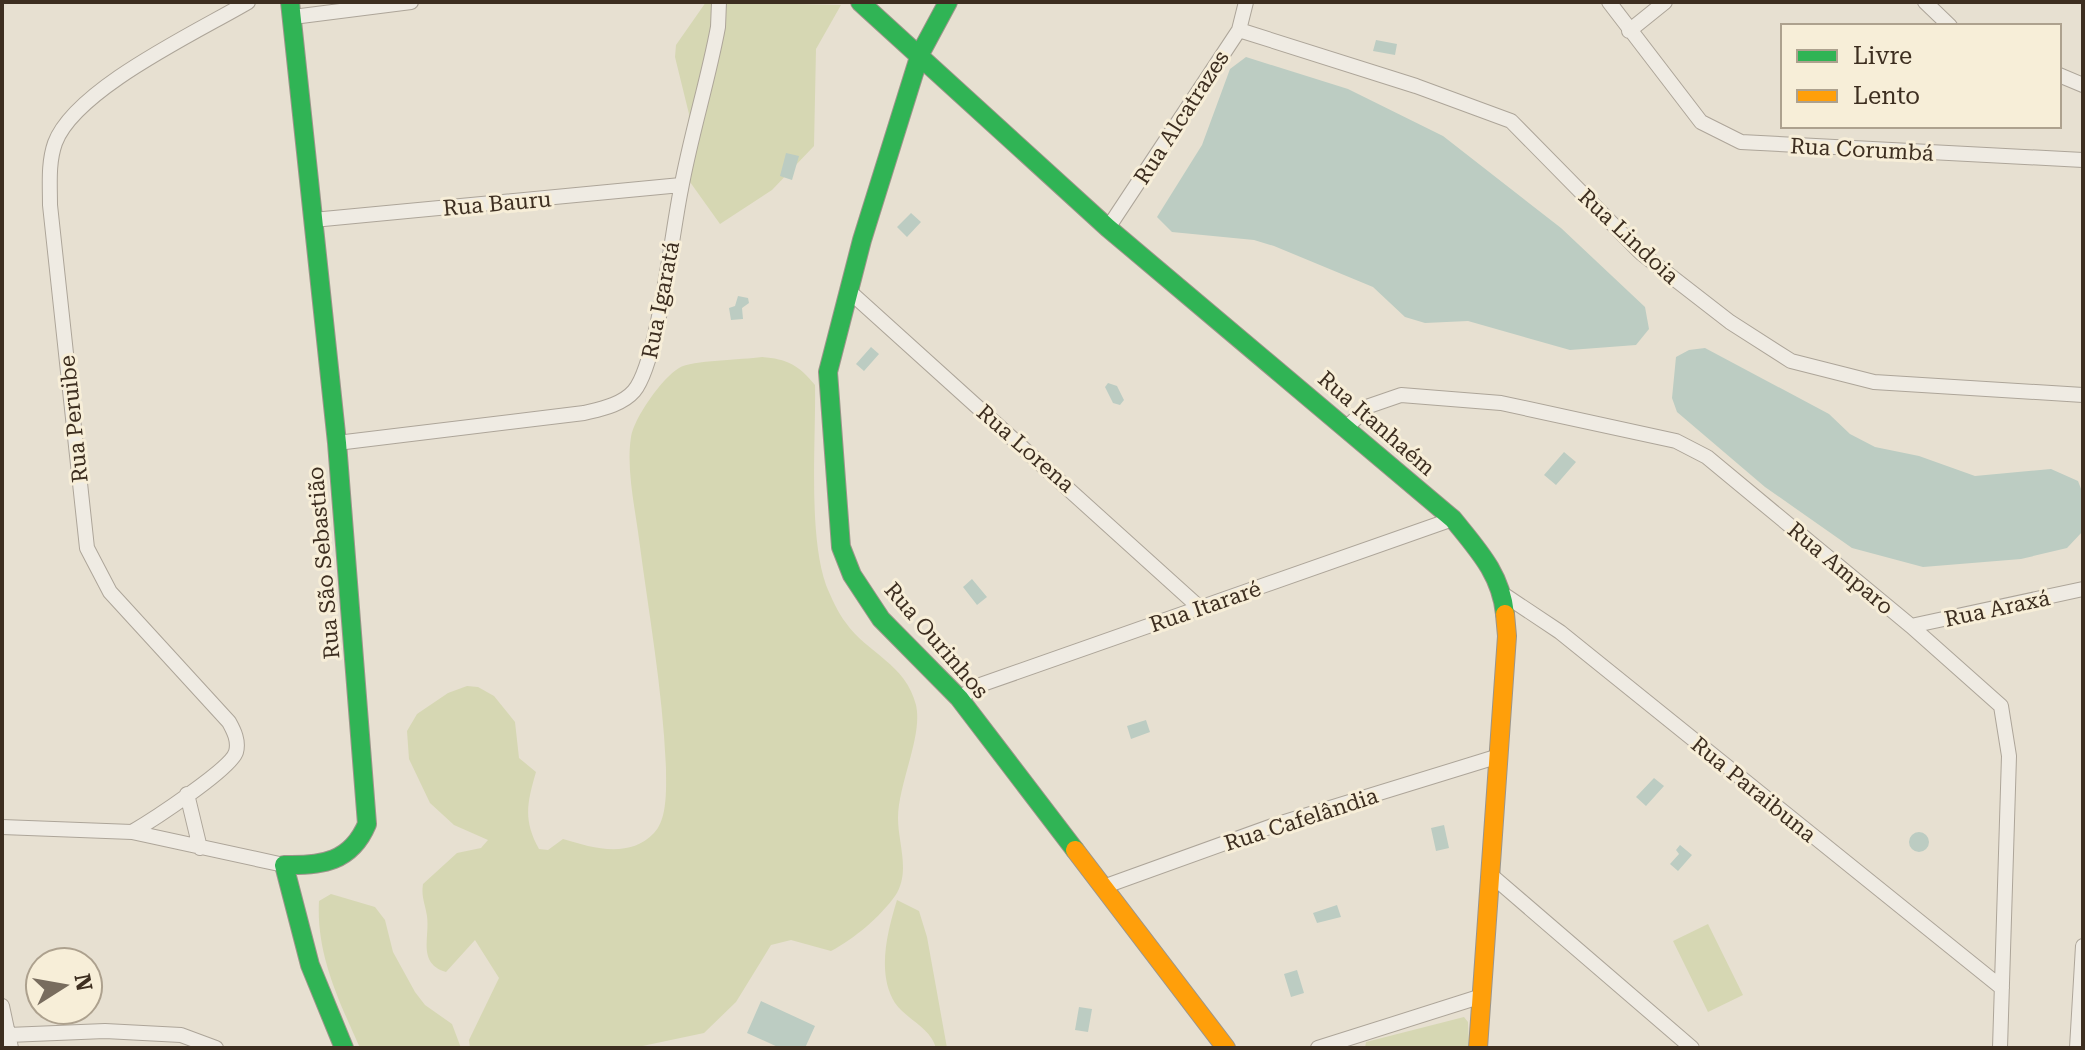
<svg xmlns="http://www.w3.org/2000/svg" width="2085" height="1050" font-family="'Roboto Serif',serif">
<style>
.green{fill:#d6d7b3}
.water{fill:#bcccc2}
.lines{fill:none;stroke-linecap:round;stroke-linejoin:round}
.street-casing{stroke:#ada599;stroke-width:16}
.fast-casing{stroke:#9c958a;stroke-width:20}
.slow-casing{stroke:#9c958a;stroke-width:20}
.street{stroke:#efebe3;stroke-width:14}
.fast{stroke:#30b455;stroke-width:18}
.slow{stroke:#ff9f0a;stroke-width:18}
.labels{text-anchor:middle;stroke-width:6;stroke-linejoin:round;paint-order:stroke}
.street-label{font-size:22px;fill:#3d2e20;stroke:#f7eed8}
</style>
<rect width="100%" height="100%" fill="#e7e0d1"/>
<path class="green" d="M706,2L841,5L816,49L814,146L772,190L720,224L685,175L689,114L675,57L676,45Z
M762,357C787,359 799,365 815,385C816,442 808,533 826,585C831,597 838,613 846,623C867,653 906,664 916,705C923,736 898,784 898,818C898,844 911,872 895,896C880,917 854,939 831,951L791,940L771,945L736,1002L704,1033L633,1048H470L469,1040L499,978L475,940L446,972C417,963 430,938 427,916C425,903 421,897 423,884L457,853L481,848L488,840L454,825L430,803L409,759L407,731L417,714L448,693L467,686L478,687L494,696L515,722L519,758L536,772C527,803 523,820 539,849L548,850L563,839C593,848 629,859 654,833C668,819 666,787 666,769C663,692 649,615 639,539C635,508 626,468 631,437C634,418 662,378 679,368C692,360 742,360 762,357Z
M331,894L375,907L385,920L393,952L415,992L425,1005L452,1024L461,1048H360C339,1001 316,954 319,901Z
M897,900L919,911L927,937L947,1048H936C930,1027 907,1020 895,1003C876,973 888,930 897,900Z
M1708,924L1743,995L1708,1012L1673,941Z
M1464,1017L1468,1022L1469,1048H1365L1366,1042Z"/>
<path class="water" d="M1376,40L1397,44L1395,55L1373,51Z
M1246,57L1348,89L1443,136L1561,228L1645,307L1649,329L1636,345L1570,350L1468,321L1425,323L1405,317L1373,287L1274,246L1254,240L1172,232L1157,217L1202,145L1230,69Z
M786,153L799,156L792,180L780,176Z
M911,213L921,222L907,237L897,227Z
M738,296L748,298L749,303L742,308L743,319L731,320L729,308L735,306Z
M871,347L879,354L864,371L856,364Z
M1705,348L1829,414L1850,434L1875,447L1919,456L1975,476L2051,469L2078,481L2083,494V531L2067,548L2021,559L1923,567L1852,548L1765,487L1677,412L1672,398L1676,357L1689,350Z
M1108,383L1117,386L1124,400L1120,405L1113,403L1105,387Z
M1564,452L1576,462L1556,485L1544,475Z
M972,579L987,597L977,605L963,587Z
M1146,720L1150,732L1131,739L1127,726Z
M1654,778L1664,786L1646,806L1636,797Z
M1444,825L1449,848L1436,851L1431,828Z
M1909 842a10 10 0 1 1 20 0a10 10 0 1 1-20 0Z
M1680,845L1692,855L1678,871L1670,864L1679,854L1676,850Z
M1337,905L1341,917L1317,923L1313,913Z
M1297,970L1304,993L1291,997L1284,974Z
M761,1001L815,1026L805,1048H780L747,1033Z
M1079,1007L1092,1009L1088,1032L1075,1030Z"/>
<g class="lines">
<g class="street-casing">
<path id="street" d="M1609,2L1701,122L1741,142L2083,160
M1925,2L1950,26
M293,17L411,2
M1239,30L1416,86L1511,121L1641,253L1730,322L1791,361L1874,382L2083,395
M1629,31L1665,2
M2059,75L2083,85
M313,220L681,185
M1108,228L1239,30L1246,2
M849,291L1200,608
M1346,428L1369,406L1401,395L1501,403L1676,441L1707,457L1911,626L2001,706L2009,756L2000,1048
M337,443L584,413C600,409 622,405 634,391C658,362 672,232 681,189C691,134 708,81 718,27L719,2
M1503,594L1560,632L2002,988
M1911,626L2083,589
M959,698L980,685L1453,519
M187,794L200,848
M2,827L132,832L284,865
M132,832C151,821 231,769 236,752C239,741 234,731 229,722L110,592L87,548L50,205C50,184 48,163 55,143C75,89 197,32 248,2
M1491,875L1692,1048
M1103,887L1275,825L1499,756
M2,1006L11,1048
M8,1035L105,1031L181,1035L216,1048
M1318,1048L1482,996
M2077,1048L2083,946"/>
</g>
<g class="fast-casing">
<path id="fast" d="M290,2L337,443L367,824C351,862 322,866 284,865L310,965L344,1048
M860,2L1108,228L1453,519C1478,550 1501,574 1505,614
M948,2L920,54L862,240L828,372L841,547L852,575L881,619L959,698L1075,850"/>
</g>
<g class="slow-casing">
<path id="slow" d="M1075,850L1226,1048
M1478,1048L1507,636L1505,614"/>
</g>
<use href="#street" class="street"/>
<use href="#fast" class="fast"/>
<use href="#slow" class="slow"/>
</g>
<g class="labels">
<g class="street-label">
<text transform="translate(1181 117) rotate(-57)" y="8">Rua Alcatrazes</text>
<text transform="translate(1862 149) rotate(3)" y="8">Rua Corumbá</text>
<text transform="translate(497 203) rotate(-5)" y="8">Rua Bauru</text>
<text transform="translate(1629 236) rotate(43)" y="8">Rua Lindoia</text>
<text transform="translate(660 300) rotate(-79)" y="8">Rua Igaratá</text>
<text transform="translate(73 419) rotate(-96)" y="8">Rua Peruibe</text>
<text transform="translate(1377 423) rotate(41)" y="8">Rua Itanhaém</text>
<text transform="translate(1026 448) rotate(41)" y="8">Rua Lorena</text>
<text transform="translate(323 563) rotate(-95)" y="8">Rua São Sebastião</text>
<text transform="translate(1841 568) rotate(40)" y="8">Rua Amparo</text>
<text transform="translate(1205 606) rotate(-19)" y="8">Rua Itararé</text>
<text transform="translate(1997 608) rotate(-12)" y="8">Rua Araxá</text>
<text transform="translate(937 640) rotate(49)" y="8">Rua Ourinhos</text>
<text transform="translate(1754 789) rotate(39)" y="8">Rua Paraibuna</text>
<text transform="translate(1301 819) rotate(-18)" y="8">Rua Cafelândia</text>
</g>
</g>
<rect width="2085" height="1050" fill="none" stroke="#3d2e20" stroke-width="8"/>
<rect x="1781" y="24" width="280" height="104" fill="#f7eed8" stroke="#ada18e" stroke-width="2"/>
<rect x="1797" y="50" width="40" height="12" fill="#30b455" stroke="#ada18e" stroke-width="2"/>
<text x="1853" y="64" font-size="24" fill="#3d2e20">Livre</text>
<rect x="1797" y="90" width="40" height="12" fill="#ff9f0a" stroke="#ada18e" stroke-width="2"/>
<text x="1853" y="104" font-size="24" fill="#3d2e20">Lento</text>
<g transform="translate(64 986) rotate(79)"><circle r="38" fill="#f7eed8" stroke="#ada18e" stroke-width="2"/>
<path d="M0-6L14 30L0 20L-14 30Z" fill="#786c5e"/>
<text y="-12" font-size="22" font-weight="bold" text-anchor="middle" fill="#3d2e20">N</text>
</g>
</svg>
